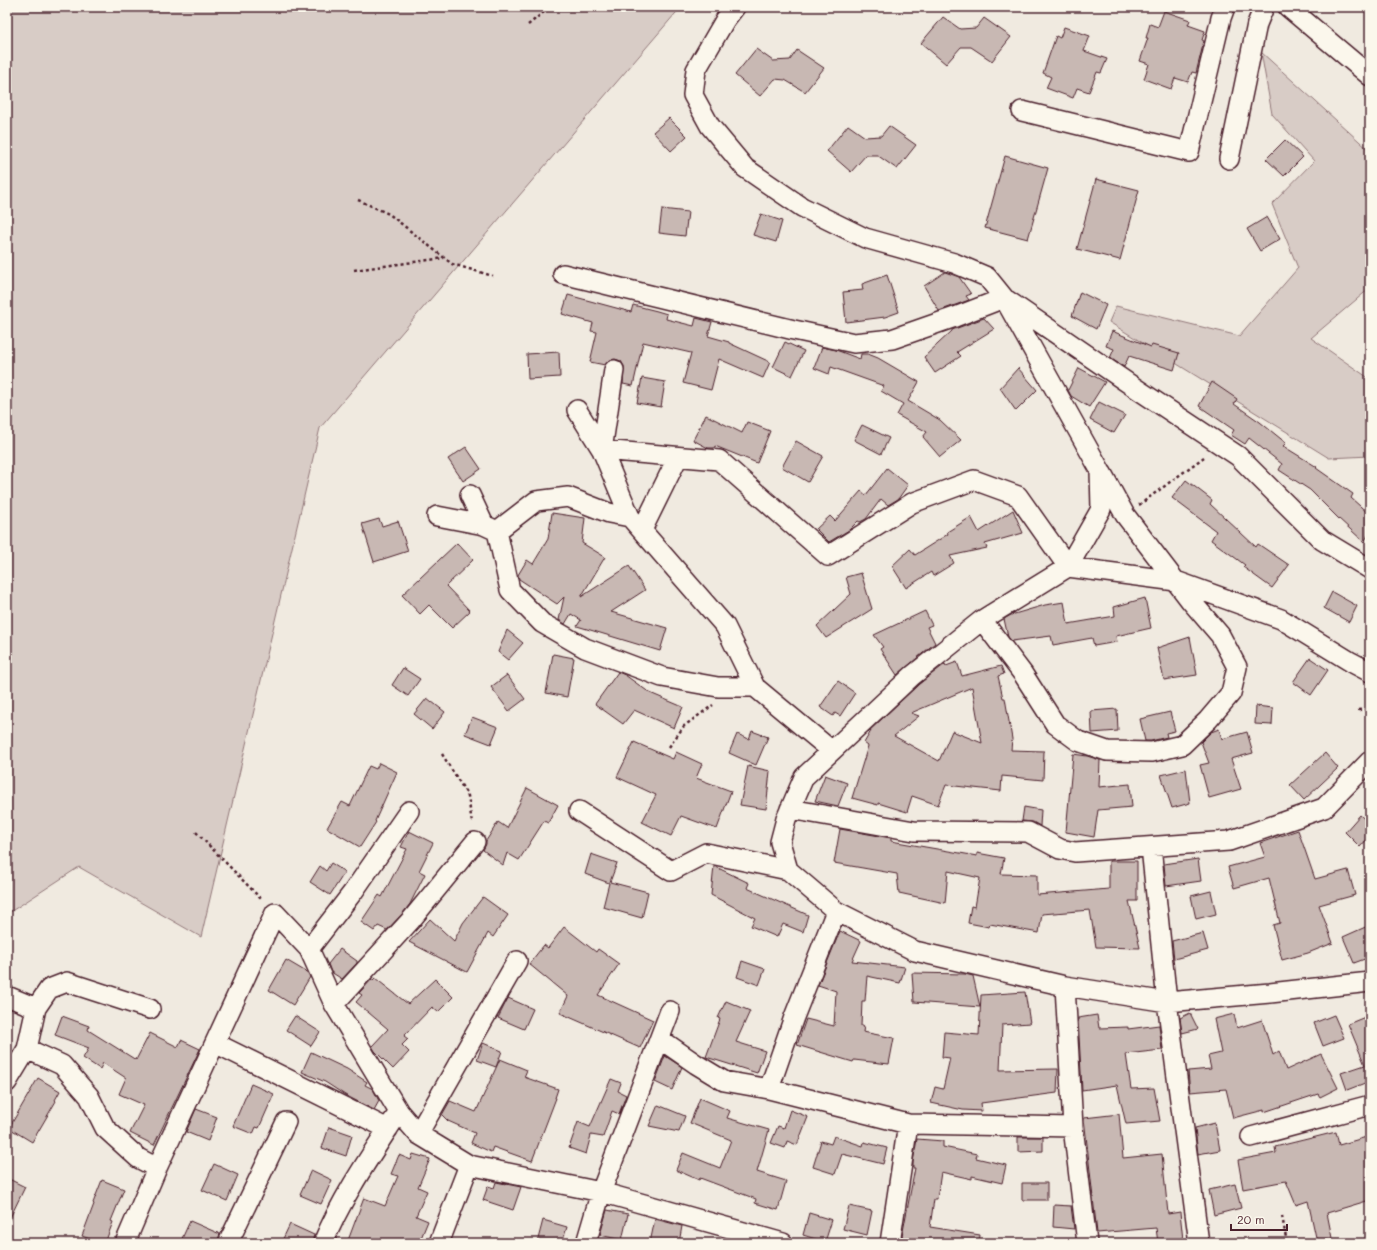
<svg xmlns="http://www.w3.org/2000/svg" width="1377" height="1250" font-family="Mali,sans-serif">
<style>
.green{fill:#d8ccc6;stroke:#917678}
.building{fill:#c8b8b3;stroke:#4a1f2b;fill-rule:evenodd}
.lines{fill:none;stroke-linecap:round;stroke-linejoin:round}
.minor-casing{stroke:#4a1f2b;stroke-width:22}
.path{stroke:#4a1f2b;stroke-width:2.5;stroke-dasharray:3 3;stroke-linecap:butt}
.minor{stroke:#fbf7ec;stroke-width:19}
</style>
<rect width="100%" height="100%" fill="#f0eae0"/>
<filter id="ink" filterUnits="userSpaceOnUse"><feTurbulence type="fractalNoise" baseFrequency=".025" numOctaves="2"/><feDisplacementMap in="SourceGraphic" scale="8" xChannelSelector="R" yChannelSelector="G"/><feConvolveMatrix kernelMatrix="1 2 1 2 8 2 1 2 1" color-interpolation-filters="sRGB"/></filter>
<g filter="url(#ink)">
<path class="green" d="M7,7H681L320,428L201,937L79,867L7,914Z
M1261,52L1370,151V288L1311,338L1370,379V456L1329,458L1109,322L1116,306L1239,336L1298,268L1272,204L1314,161L1272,114Z"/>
<path class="building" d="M1164,11L1190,20L1188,25L1205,31L1202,40L1204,41L1196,73L1192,72L1188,82L1175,78L1171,89L1144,79L1149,64L1140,61L1148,38H1146L1150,24L1158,27Z
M943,17L960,29L976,28L984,18L1011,37L992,61L971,47H961L946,64L921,43Z
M1064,27L1090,36L1084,51L1107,59L1101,73L1097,72L1089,92L1077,88L1073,98L1046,88L1051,77L1043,73L1056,36L1060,38Z
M756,49L773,61L790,60L797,50L824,68L805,92L785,80L775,79L760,96L735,75Z
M669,118L687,136L671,151L653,132Z
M848,125L865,137L881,136L889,126L916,145L897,169L877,155H866L851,172L827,151Z
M1285,140L1303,157L1284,176L1266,159Z
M1005,156L1048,168L1028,239L985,228Z
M1096,179L1139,190L1120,260L1077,249Z
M662,209L688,212L685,236L659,233Z
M761,214L782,221L776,242L753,235Z
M1267,217L1280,239L1260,251L1247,229Z
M945,272L959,277L971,294L966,296L969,300L939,311L924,286Z
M887,275L899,312L885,317L846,322L843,292L863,290L862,284Z
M1080,292L1106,305L1096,329L1072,316Z
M568,295L631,312L633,305L657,311L667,314L666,319L694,326L696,318L712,322L708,336L729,342V343L770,362L763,378L719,359L711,390L683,383L691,353L643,342L633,386L623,384L624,366L621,361L615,359L610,360L605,365L590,362L597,332L591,331L593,323L562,314Z
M984,318L994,329L957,352L961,356L935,373L924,357L952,331V330Z
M1112,331L1151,347L1152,345L1179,353L1174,370L1129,356L1124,367L1110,358L1114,349L1106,346Z
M785,342L804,351L792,376L773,367Z
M822,347L836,350L860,359L861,354H868L878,358L919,382L908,401L940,420L961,440L940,457L923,437L927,432L897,415L903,404L881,391L884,386L831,367L829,374L814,368Z
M559,352L560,377L528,379L527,354Z
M1018,368L1037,390L1016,411L1000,388Z
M1079,368L1105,382L1089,407L1071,396L1068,390Z
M642,378L665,382L661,407L637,403Z
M1212,382L1237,399L1234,404L1260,422L1286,443L1283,446L1317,467L1316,468L1353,494L1351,498L1370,515V532L1364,542L1338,518L1310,490L1279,470L1282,464L1249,438L1245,444L1231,435L1234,430L1199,406Z
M1099,402L1125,415L1114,433L1090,420Z
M706,415L742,433L747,422L770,431L757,463L715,446L714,448H708L693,440Z
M862,425L889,438L881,454L854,440Z
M796,441L823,456L808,482L782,467Z
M466,447L481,469L463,481L448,459Z
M887,468L908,485L898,499L888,505L881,499L866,519L860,522L858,521L849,530L829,542L816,529L830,516L835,521L861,491L866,495Z
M1186,480L1212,500L1210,504L1256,547L1258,544L1289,565L1272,588L1243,567L1245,565L1211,540L1216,531L1172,498Z
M1013,510L1023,533L985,544L987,548L950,556L954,563L933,576L931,572L906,588L892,566L910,549L915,555L948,534L947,532L971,517L979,532Z
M552,513L585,518L582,543L605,557L581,597L629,566L645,590L611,612L667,628L660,651L577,626L581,620L571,614L565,624L559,620L564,597L557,604L519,579L518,575L527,560L533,564L548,539Z
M379,519L382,526L398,521L408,551L374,562L362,524Z
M457,543L473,560L446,586L470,611L452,628L429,605L420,614L402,595Z
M861,573L872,609L826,638L817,626L851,594L846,577Z
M1332,592L1357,606L1349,622L1324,608Z
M1145,598L1151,628L1116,636L1117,642L1094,646L1092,638L1053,645L1051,636L1012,641L1008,637L1004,619L1011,615L1045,605L1064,602L1068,624L1115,616L1114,607Z
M925,611L932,625L927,627L935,643L897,675L880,649L883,647L874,635Z
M507,630L523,643L508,660L498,652Z
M1190,637L1197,675L1164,680L1157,648Z
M553,654L574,658L567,697L546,693Z
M1310,658L1328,670L1311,695L1293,682Z
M957,662L962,676L1001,666L1004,674L998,676L1003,698H1005L1012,739L1011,750L1044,751L1043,780L1002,776L1001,791L946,785L938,805L912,796L907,812L878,803V805L852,798L868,746L864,743L871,731L868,732L919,684L945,664L946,666ZM972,687L982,743L952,731L939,761L894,736L919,716L911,713Z
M403,668L420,679L408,696L392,685Z
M618,672L625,675L650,693L683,707L674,728L634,710L623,724L595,704Z
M507,675L525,699L509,711L491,687Z
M838,681L855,693L840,716L835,713L833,716L820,707Z
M427,698L445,712L432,729L414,714Z
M1256,706L1273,708L1272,725L1255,724Z
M1117,709L1118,731L1092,733L1091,711Z
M1170,712L1175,731L1166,733L1167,737L1151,741H1145L1140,719Z
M472,717L498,727L491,744L465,734Z
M1219,729L1222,739L1247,732L1253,753L1231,759L1241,789L1209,798L1200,765L1209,763L1201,742L1211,732Z
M752,731L768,737L756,765L729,753L737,734L749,739Z
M634,742L673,759L676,752L702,764L696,778L731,791L717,829L681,816L671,836L642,822L656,795L617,777Z
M1325,753L1338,768L1304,800L1290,785Z
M1073,754L1087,756L1100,760L1099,787L1130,784L1132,807L1098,810L1094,837L1066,832Z
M379,763L397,772L375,821L376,822L360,847L327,828L342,802L350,806L369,766L376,769Z
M748,766L770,771L766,809L740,805Z
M1186,769L1190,803L1172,808L1161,775Z
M825,775L847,783L838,806L815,801Z
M527,788L558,805L548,823L544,821L519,860L507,853L503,865L483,850L486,844V841L498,822L507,828Z
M1024,807L1041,810L1040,826L1033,822L1022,821Z
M1360,815L1370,824V836L1360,847L1345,832Z
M840,829L891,838V841L977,856V853L1004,858L1001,874L1037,875V895L1109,889V861H1137V901H1129L1140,948L1096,947L1090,910L1042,914L1039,933L990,924L989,927L968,923L971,906L975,907L980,878L948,871L945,903L899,893L897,874L834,863Z
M1298,830L1315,879L1348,870L1355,895L1319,905L1333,943L1308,953L1282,960L1273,925L1280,923L1269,878L1234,888L1228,867L1265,857L1260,843Z
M409,831L433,843L419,871L425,874L410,904L403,913L387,930L378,926L374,931L361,922L379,895L382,897L407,849L401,847Z
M591,854L617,863L610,882L648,892L642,918L603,907L609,883L585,874Z
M1198,859L1201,881L1166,886L1164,864Z
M331,863L345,872L330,895L310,882L320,866L326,871Z
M714,866L749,883L747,888L808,915L803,932L783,924L777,937L751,926L755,918L711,895Z
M1211,891L1216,914L1196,919L1191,896Z
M483,897L508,915L493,937L488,933L467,972L409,942L430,919L454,941L463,923Z
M1370,925V957L1354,963L1343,937Z
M564,927L596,952L598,949L619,964L598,995L653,1020L640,1048L560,1013L568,996L529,964L544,945L548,948Z
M840,931L861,941L852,961L905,967L900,983L867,976L865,1001H862L861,1026H864L863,1032L894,1038L889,1064L854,1060L853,1062L797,1045L806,1019L834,1026L836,991L818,985Z
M1203,933L1208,950L1174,959L1172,941Z
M340,949L357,961V963L342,979L331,972L328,964Z
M286,960L308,973L310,977L293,1005L269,990Z
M742,961L765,969L759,985L737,977Z
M912,973L965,974L973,976L980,1007L914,1002Z
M375,978L408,1004L435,979L453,997L438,1012L432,1007L404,1036L408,1039L402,1045L409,1052L393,1069L375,1051L372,1046L388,1029L356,1002L362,995L359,993L372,979V981Z
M1025,992L1030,1023L1002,1025L1000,1070L1058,1069L1057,1093L981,1103L982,1111L963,1110L931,1103L935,1087L943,1089L950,1058L942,1057L944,1032L979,1035L981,995Z
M508,998L533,1009L524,1029L498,1018Z
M726,1001L750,1011L736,1042L765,1051L757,1073L706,1057L720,1019L718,1018Z
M1190,1013L1198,1029L1182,1033L1180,1018Z
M1234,1014L1237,1028L1262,1020L1273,1055L1279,1051L1286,1070L1321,1054L1338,1088L1320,1097L1318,1094L1264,1112V1110L1233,1118L1226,1089L1190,1092L1188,1071L1211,1069L1208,1056L1221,1053L1214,1019Z
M1097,1015L1099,1028L1128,1027V1029L1159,1025L1162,1050L1126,1054L1131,1089L1154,1088L1160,1121L1126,1124L1117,1085L1082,1090L1078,1018Z
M1334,1015L1344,1038L1323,1046L1314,1023Z
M1370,1015V1081L1347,1090L1341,1073L1365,1065L1348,1024Z
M62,1016L89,1026L88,1030L136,1060L150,1033L178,1047L181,1040L200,1049L154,1145L130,1133L144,1105L119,1094L126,1078L103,1063L100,1069L83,1058L89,1048L55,1035Z
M295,1016L320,1032L311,1046L286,1030Z
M483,1043L502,1051L496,1067L477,1060Z
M311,1052L347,1069L367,1082L365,1085L373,1089L379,1101L374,1110L345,1095L325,1082L302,1072Z
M665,1056L682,1067L672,1090L655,1082Z
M500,1059L527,1070L524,1077L558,1089L555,1098H556L532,1161L493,1147L491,1152L471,1143L475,1133L448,1121L442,1115L450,1101L476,1112Z
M38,1078L60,1091L55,1100L56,1101L32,1142L9,1128Z
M611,1079L621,1083L618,1091L626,1095L619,1114L612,1111L603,1137L591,1135L586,1154L569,1148L578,1122L590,1127Z
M251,1084L274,1094L259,1128L256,1127L253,1134L233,1126Z
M700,1098L730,1111L727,1118L769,1130L757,1172L786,1181L778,1210L755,1203L756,1199L700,1178L699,1180L676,1170L683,1153L720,1168L731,1140L690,1123Z
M658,1105L685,1116L679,1132L649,1126Z
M196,1109L217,1117L208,1141L186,1132Z
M790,1110L808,1117L797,1145L787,1141L785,1148L771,1143L778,1126L784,1128Z
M1119,1114L1123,1158L1162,1154L1168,1214L1180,1212L1183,1240L1158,1243L1156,1228L1097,1233L1084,1118Z
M1215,1123L1220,1150L1198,1154L1195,1128Z
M329,1127L352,1135L346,1156L322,1148Z
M1336,1132L1339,1145L1370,1136V1200L1327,1213L1332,1238L1317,1242L1308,1201L1296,1205L1286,1181L1243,1189L1238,1160L1276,1153L1275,1147Z
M834,1136L863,1146L864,1142L887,1148L883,1164L842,1154L835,1174L813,1167L821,1141L831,1144Z
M1018,1137H1043V1151L1018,1152Z
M917,1139L943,1141V1147L977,1154L976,1158L1006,1165L1002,1183L972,1176V1179L941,1172L937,1199H934L930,1227L980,1235L979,1243H910L901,1242L915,1168H913V1162Z
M413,1154L430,1159L418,1187L427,1191L416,1216L428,1221L419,1243H347L364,1198L385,1206L398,1176L391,1174L399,1155L411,1160Z
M214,1164L238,1175L227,1201L202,1190Z
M311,1170L332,1180L321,1204L300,1195Z
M7,1178L25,1187L7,1224Z
M102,1180L124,1189L111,1221L113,1222L105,1243H100L82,1236L94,1204L93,1203Z
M496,1182L521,1187L513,1210L483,1200L488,1186L494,1188Z
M1022,1183H1047V1200H1022Z
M1235,1184L1241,1208L1214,1215L1209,1190Z
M1054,1205L1071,1206L1074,1229L1053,1227Z
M849,1206L872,1211L867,1235L843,1229Z
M607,1210L628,1214L622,1240L600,1235Z
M809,1213L832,1220L825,1242L803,1235Z
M655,1219L682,1226L679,1243H650Z
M543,1220L567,1227L562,1243H537Z
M190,1221L220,1234L217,1243H180Z
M290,1224L314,1235L312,1243H281Z"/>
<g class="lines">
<g class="minor-casing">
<path id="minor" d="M735,7L725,20L696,70L693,95L710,126L745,168L802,207L865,238L954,263L987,277L1004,298L1100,470L1101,509L1068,567L982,620L912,676L804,777L786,819L780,842L788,870L836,911L915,951L1065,986L1167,1002L1270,993L1370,982
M1288,7L1370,76
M1022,111L1189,152L1221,18L1225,7
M1229,159L1257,24L1264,7
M563,274L794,330L854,343L892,339L955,317L1004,298L1128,383L1238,456L1322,540L1370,569
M614,370L602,450L630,517
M577,410L602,450L719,460L828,556L912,503L974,480L1018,496L1068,567L1176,581L1281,619L1351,662L1370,672
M470,495L484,525
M437,516L484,525L497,531
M642,530L678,457
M982,620L1023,674L1055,724L1078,741L1107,751L1152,752L1182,745L1208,720L1231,693L1237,667L1220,635L1190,600L1125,515L1102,473
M755,687H718L662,677L585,648L542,623L510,590L497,531L536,501L568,497L609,513L630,517L725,626L755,687L832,751
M790,809L914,831L1028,832L1060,849L1075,852L1229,841L1324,808L1370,761
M579,811L671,871L706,853L788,870
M1151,847L1167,1002L1199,1243
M309,949L353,892L409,811
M1065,986L1073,1127L1087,1243
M7,996L36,1008
M334,1004L411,920L475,842
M660,1039L696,1064L724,1081L769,1089L908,1124L1073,1127
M215,1043L388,1129
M27,1049L62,1065L89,1096L105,1128L138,1158L157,1168
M7,1082L27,1049L36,1008L49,989L67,982L150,1009
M769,1089L794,1017L836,911
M418,1134L517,961
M1251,1137L1370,1105
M125,1243L157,1168L275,913L309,949L334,1004L399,1112L418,1134L469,1165L601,1192L783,1243
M228,1243L286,1122
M323,1243C341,1199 369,1158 395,1118
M439,1243L469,1165
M586,1243L601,1192L670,1011
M890,1243L908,1124"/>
</g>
<path class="path" d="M528,25L550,7
M358,200L389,214L452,264L493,276
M354,270L444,258
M1139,505L1204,457
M1358,710L1370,709
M669,747L684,726L713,705
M442,754L468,796L472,823
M196,832L262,900
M1282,1216L1287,1243"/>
<use href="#minor" class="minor"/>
</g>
</g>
<rect width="1377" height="1250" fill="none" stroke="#fbf7ec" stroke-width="24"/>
<rect x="12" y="12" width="1353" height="1226" fill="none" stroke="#4a1f2b" stroke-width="1.5" filter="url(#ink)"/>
<path d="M1231 1224v6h56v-6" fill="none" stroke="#4a1f2b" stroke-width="2"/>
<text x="1237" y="1224" font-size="12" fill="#4a1f2b" stroke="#fbf7ec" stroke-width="3" paint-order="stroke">20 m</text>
</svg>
